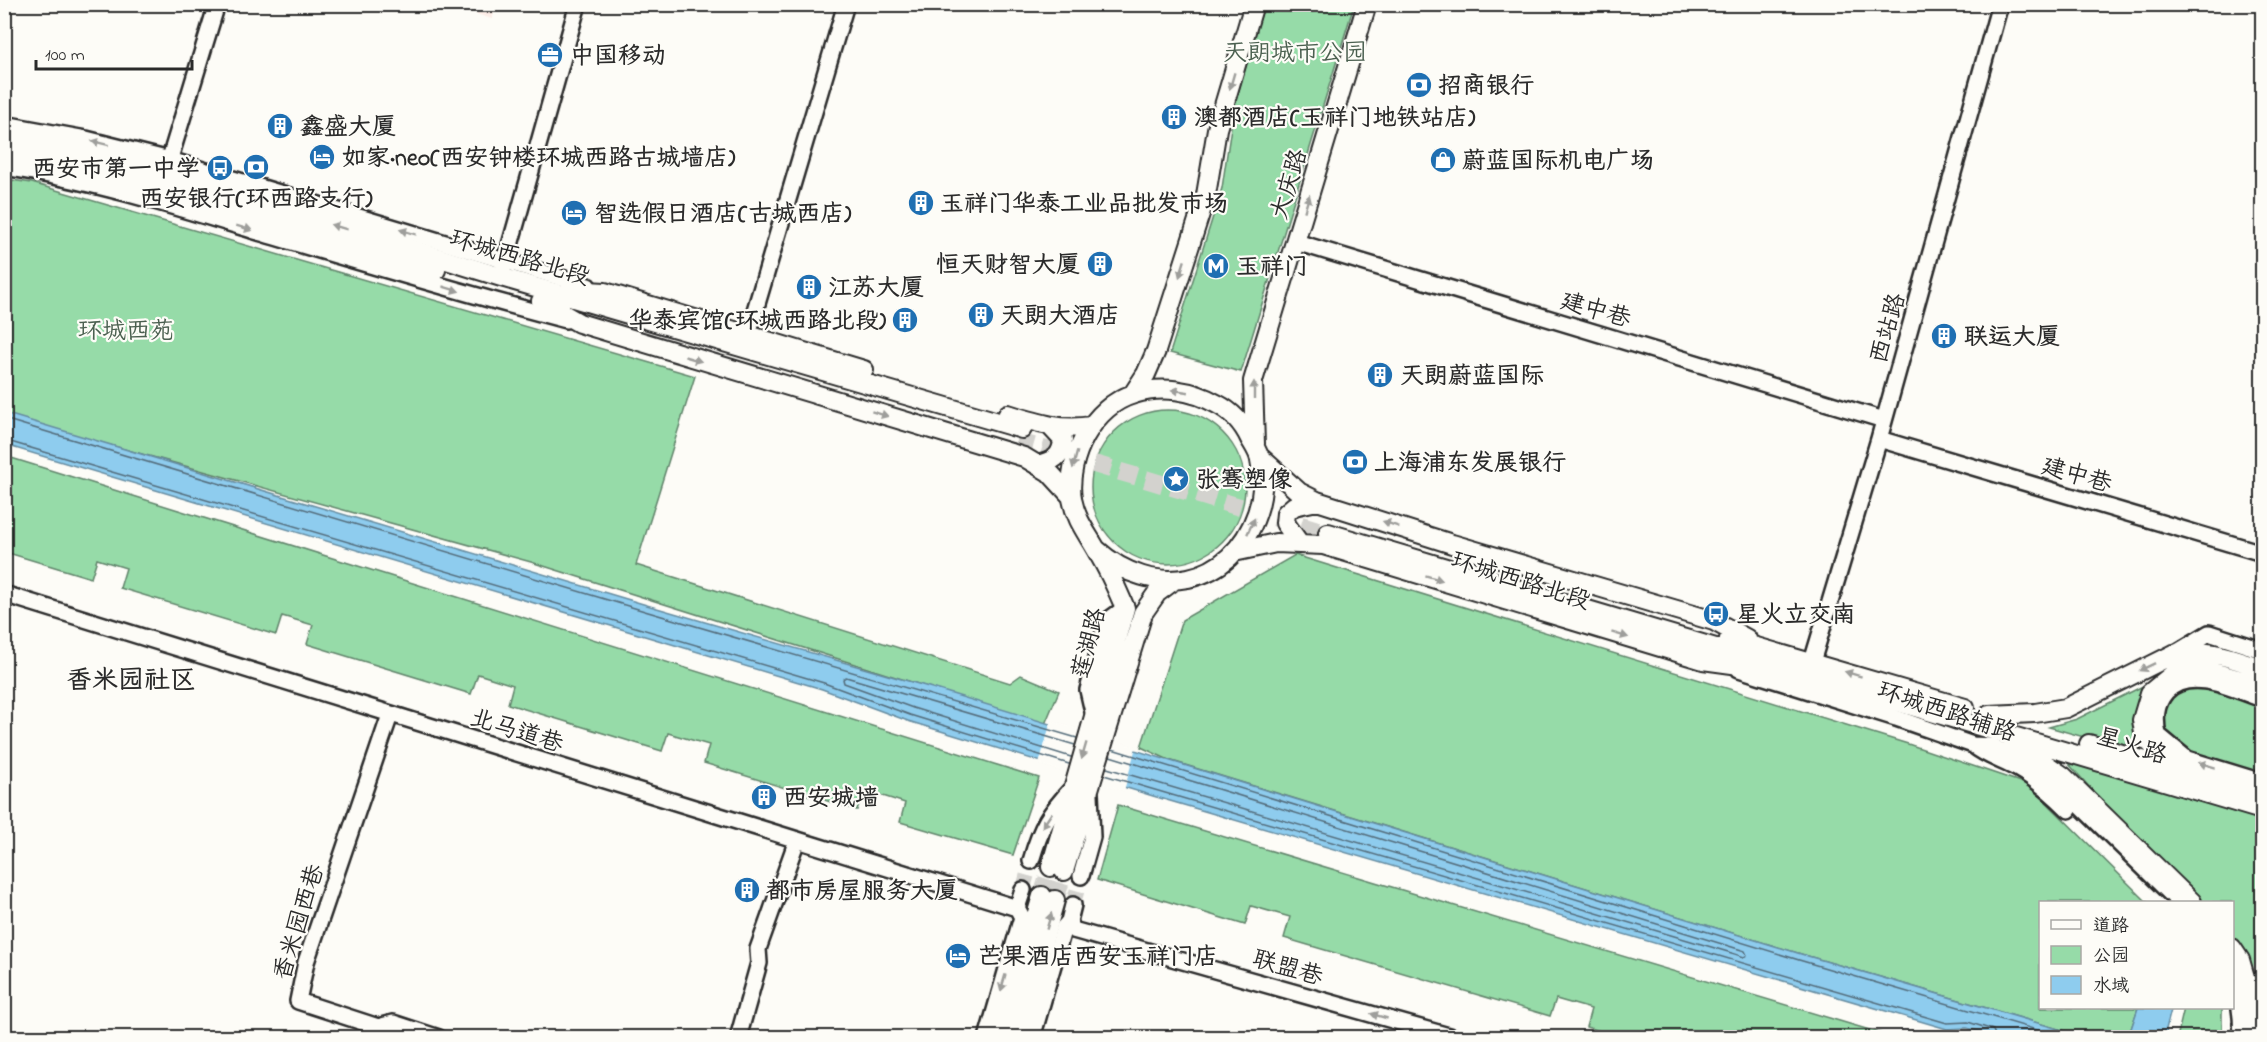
<svg xmlns="http://www.w3.org/2000/svg" width="2267" height="1042" font-family="'Indie Flower','LXGW WenKai TC',sans-serif">
<style>
.built{fill:#fcede7}
.green{fill:#96dba8;stroke:#60836a;stroke-width:1.5}
.water{fill:#8eccee;stroke:#668ca0;stroke-width:1.5}
.pier{fill:#fdfcf7}
.lines{fill:none;stroke-linecap:round;stroke-linejoin:round}
.shore{stroke:#536b79;stroke-width:1.5}
.minor-tunnel{stroke:#d3d2ce;stroke-width:15;stroke-dasharray:15 8;stroke-linecap:butt}
.major-tunnel{stroke:#d3d2ce;stroke-width:18;stroke-dasharray:18 9;stroke-linecap:butt}
.minor-casing{stroke:#2b2b2b;stroke-width:20}
.major-casing{stroke:#2b2b2b;stroke-width:22}
.minor{stroke:#fdfcf7;stroke-width:15}
.major{stroke:#fdfcf7;stroke-width:18}
.oneway{fill:#9e9e9b}
.labels{text-anchor:middle;stroke-width:4.5;stroke-linejoin:round;paint-order:stroke}
.park-label{font-size:24px;fill:#4b6050;stroke:#fdfcf7}
.poi-label{font-size:24px;font-weight:bold;fill:#2b2b2b;stroke:#fdfcf7;text-anchor:start}
.street-label{font-size:24px;fill:#2b2b2b;stroke:#fdfcf7}
.neighbourhood-label{font-size:26px;font-weight:bold;fill:#2b2b2b;stroke:#fdfcf7}
</style>
<rect width="100%" height="100%" fill="#fdfcf7"/>
<filter id="ink" filterUnits="userSpaceOnUse"><feTurbulence type="fractalNoise" baseFrequency=".0167" numOctaves="2"/><feDisplacementMap in="SourceGraphic" scale="12" xChannelSelector="R" yChannelSelector="G"/><feConvolveMatrix kernelMatrix="1 2 1 2 8 2 1 2 1" color-interpolation-filters="sRGB"/></filter>
<g filter="url(#ink)">
<path class="built" d="M448,5H497L492,19Z"/>
<path class="green" d="M1264,5H1354L1241,372L1170,353L1222,188L1234,107Z
M4,179L32,183L695,376L636,565L1010,683L1021,675L1059,691L1045,724L531,562L5,416Z
M1091 487a77 77 0 1 1 154 0a77 77 0 1 1-154 0Z
M5,456L1039,778L1013,855L900,822L905,803L864,790L857,810L704,763L709,745L668,733L662,751L508,704L513,685L478,674L471,694L307,644L313,625L282,616L276,635L120,588L126,568L97,559L91,578L5,552Z
M1295,555L1908,744L2029,785L2147,902H2040V1008H2138L2130,1032L2127,1037H2086L1801,954L1169,760L1141,747L1182,620Z
M2171,672L2137,714L2135,735L2150,756L2049,727L2077,719Z
M2204,685L2262,704V774C2246,769 2230,764 2213,759C2183,749 2158,742 2163,704L2181,688Z
M2059,753L2262,819V950L2254,979L2247,958L2233,939L2232,902H2200L2109,809Z
M1118,805L1893,1037H1622L1586,1027L1591,1009L1556,999L1550,1016L1284,938L1290,917L1251,906L1245,925L1097,880Z
M2184,1008H2222V1037L2177,1038Z"/>
<path class="water" d="M4,413L650,606L939,690L1801,954L2086,1037H1999L1967,1028L1947,1029L1153,796L908,721L822,689L5,445Z
M2138,1008H2175L2171,1010L2166,1029L2167,1037H2127L2130,1032Z"/>
<path class="pier" d="M1051,721L1136,747L1124,791L1039,764Z"/>
<g class="lines">
<path class="shore" d="M4,419L648,612L1077,738
M4,440L824,683L910,715L1069,764
M1112,749L1799,960L2064,1038
M1071,757L913,708L844,683L843,679L846,677L1075,745
M1107,768L1735,954L1744,957L1747,955L1745,951L1110,756
M1104,775L1947,1023L1968,1022L1993,1030L1996,1038"/>
<path class="minor-tunnel" d="M1023,890L1031,861
M1073,905L1081,876
M2232,960L2235,963L2262,970"/>
<path class="major-tunnel" d="M1016,441L1328,533
M1042,896L1051,867
M1055,900L1064,871"/>
<g class="minor-casing">
<path id="minor" d="M4,124L86,139L170,160L588,286
M4,167C90,180 173,206 255,231C359,262 462,293 566,320
M167,168L217,4
M1296,242L1884,420
M503,270L578,4
M748,334L846,4
M1879,439L2262,553
M4,594L1017,908
M2174,654L2209,633L2262,650
M1812,662L1879,439L2000,4
M1739,669L1896,718L1973,745L1992,746L2027,762L2055,781L2179,902
M2262,699C2235,690 2190,666 2166,692C2155,705 2155,719 2158,735L2187,759L2262,782
M390,715L306,962L298,1001L378,1027L393,1023L439,1038
M1094,716L1088,690L1107,621L1125,608
M1973,745C1986,756 2001,760 2016,768C2036,779 2053,794 2069,810
M1031,861C1041,826 1049,813 1074,786
M1081,876L1092,837L1090,794
M1073,905L1069,921L1073,930L1456,1038
M2232,979C2239,995 2243,1020 2241,1038
M2254,1009L2262,979
M738,1038L759,963L758,949L797,840
M987,1038L1022,917L1017,908L1023,890
M1032,1038L1064,927L1069,921"/>
</g>
<g class="major-casing">
<path id="major" d="M4,137L64,148L166,173L501,277L1022,429
M4,153L77,165L436,270
M570,290L605,292L864,370
M541,301L579,323L1024,457L1049,472L1072,497
M1133,394L1146,374L1156,351L1206,195L1217,129L1254,4
M1008,414C1037,423 1061,431 1091,426
M1255,444L1253,381L1367,4
M1260,457L1299,492L1317,501L1452,544L1714,621L1747,639
M1037,465C1053,461 1062,457 1063,440L1050,426
M1328,533L2262,810
M1300,544L1285,523L1286,513L1294,506L1317,501
M1234,552L1276,543L1323,545L1703,660L1754,667
M1729,639L1965,708
M1989,715L2035,713L2066,708L2174,654C2206,647 2233,659 2262,668
M2012,741L2063,776L2192,902
M2089,744L2262,796
M2177,769L2145,738L2142,720L2150,693L2178,670H2205L2262,686
M1051,867L1125,608C1117,589 1108,569 1097,551C1087,533 1076,520 1072,499C1066,458 1093,406 1134,394C1162,385 1192,390 1217,404C1233,412 1243,424 1250,439C1254,446 1259,453 1260,460C1264,478 1263,495 1257,513C1232,587 1152,600 1097,550
M1064,871L1143,613L1157,593L1173,581
M2232,948L2240,960L2254,1009L2250,1038
M1000,1038L1042,896
M1016,1038L1055,900"/>
</g>
<use href="#minor" class="minor"/>
<use href="#major" class="major"/>
</g>
<defs><path id="oneway-solid" d="M-6-.8H1V-3.2L6.5 0L1 3.2V.8H-6Z" transform="scale(1.5)"/></defs>
<g class="oneway">
<use href="#oneway-solid" transform="translate(1232 81) rotate(106)"/>
<use href="#oneway-solid" transform="translate(100 143) rotate(-166)"/>
<use href="#oneway-solid" transform="translate(1307 203) rotate(-73)"/>
<use href="#oneway-solid" transform="translate(339 227) rotate(-163)"/>
<use href="#oneway-solid" transform="translate(244 228) rotate(17)"/>
<use href="#oneway-solid" transform="translate(408 232) rotate(-163)"/>
<use href="#oneway-solid" transform="translate(1182 269) rotate(108)"/>
<use href="#oneway-solid" transform="translate(451 289) rotate(17)"/>
<use href="#oneway-solid" transform="translate(693 359) rotate(17)"/>
<use href="#oneway-solid" transform="translate(1254 390) rotate(-90)"/>
<use href="#oneway-solid" transform="translate(1180 391) rotate(-172)"/>
<use href="#oneway-solid" transform="translate(880 414) rotate(17)"/>
<use href="#oneway-solid" transform="translate(1075 460) rotate(105)"/>
<use href="#oneway-solid" transform="translate(1391 524) rotate(-162)"/>
<use href="#oneway-solid" transform="translate(1251 526) rotate(-65)"/>
<use href="#oneway-solid" transform="translate(1434 578) rotate(17)"/>
<use href="#oneway-solid" transform="translate(1620 635) rotate(17)"/>
<use href="#oneway-solid" transform="translate(2147 667) rotate(154)"/>
<use href="#oneway-solid" transform="translate(1853 674) rotate(-163)"/>
<use href="#oneway-solid" transform="translate(1084 751) rotate(106)"/>
<use href="#oneway-solid" transform="translate(2207 765) rotate(-163)"/>
<use href="#oneway-solid" transform="translate(1047 820) rotate(124)"/>
<use href="#oneway-solid" transform="translate(1049 921) rotate(-74)"/>
<use href="#oneway-solid" transform="translate(1003 983) rotate(106)"/>
<use href="#oneway-solid" transform="translate(1379 1016) rotate(-164)"/>
</g>
</g>
<defs>
<g id="office-disc" transform="scale(1.35)"><circle r="9.5" fill="#1f6fb2" stroke="#fdfcf7"/><path d="M-6-3h4V-5.5h4V-3h4V5H-6ZM-1-4.5V-3h2v-1.5ZM-6 0V1H6V0Z" fill="#fff"/></g>
<g id="bank-disc" transform="scale(1.35)"><circle r="9.5" fill="#1f6fb2" stroke="#fdfcf7"/><path d="M-6-4H6V4H-6ZM0-2.3a2.3 2.3 0 1 0 0 4.6a2.3 2.3 0 1 0 0-4.6Z" fill="#fff"/></g>
<g id="building-disc" transform="scale(1.35)"><circle r="9.5" fill="#1f6fb2" stroke="#fdfcf7"/><path d="M-4-6H4V6H1V3H-1V6H-4ZM-2.5-4.3h1.7v1.8h-1.7ZM.8-4.3h1.7v1.8H.8ZM-2.5-1h1.7V.8h-1.7ZM.8-1h1.7V.8H.8Z" fill="#fff"/></g>
<g id="hotel-disc" transform="scale(1.35)"><circle r="9.5" fill="#1f6fb2" stroke="#fdfcf7"/><path d="M-6-4.5h1.5V1H6V5H4.5V3h-9V5H-6ZM-4 0a1.8 1.8 0 1 1 3.6 0ZM.5 0V-2.5h3Q6-2.5 6 0Z" fill="#fff"/></g>
<g id="shop-disc" transform="scale(1.35)"><circle r="9.5" fill="#1f6fb2" stroke="#fdfcf7"/><path d="M-5-2.5h2.3a2.7 3.5 0 0 1 5.4 0H5L5.5 6h-11ZM-1.5-2.5h3a1.5 2.3 0 0 0-3 0Z" fill="#fff"/></g>
<g id="bus-disc" transform="scale(1.35)"><circle r="9.5" fill="#1f6fb2" stroke="#fdfcf7"/><path d="M-5-6H5V4H4V6H2V4H-2V6H-4V4H-5ZM-3.5-4V0h7V-4ZM-3.5 1.2v1.5H-2V1.2ZM2 1.2v1.5H3.5V1.2Z" fill="#fff"/></g>
<g id="metro-disc" transform="scale(1.35)"><circle r="9.5" fill="#1f6fb2" stroke="#fdfcf7"/><path d="M-5.5 5V-5H-3L0 0L3-5H5.5V5H3V-.5L0 4L-3-.5V5Z" fill="#fff"/></g>
<g id="sight-disc" transform="scale(1.35)"><circle r="9.5" fill="#1f6fb2" stroke="#fdfcf7"/><path d="M0-6L1.8-2.2L6-1.7L2.9 1.2L3.7 5.4L0 3.3L-3.7 5.4L-2.9 1.2L-6-1.7L-1.8-2.2Z" fill="#fff"/></g>
</defs>
<g fill-rule="evenodd">
<use href="#office-disc" x="550" y="55"/>
<use href="#bank-disc" x="1419" y="85"/>
<use href="#building-disc" x="1174" y="117"/>
<use href="#building-disc" x="280" y="126"/>
<use href="#hotel-disc" x="322" y="157"/>
<use href="#shop-disc" x="1443" y="160"/>
<use href="#bank-disc" x="256" y="167"/>
<use href="#bus-disc" x="220" y="168"/>
<use href="#building-disc" x="921" y="203"/>
<use href="#hotel-disc" x="574" y="213"/>
<use href="#building-disc" x="1100" y="264"/>
<use href="#metro-disc" x="1216" y="266"/>
<use href="#building-disc" x="809" y="287"/>
<use href="#building-disc" x="981" y="315"/>
<use href="#building-disc" x="905" y="320"/>
<use href="#building-disc" x="1944" y="336"/>
<use href="#building-disc" x="1380" y="375"/>
<use href="#bank-disc" x="1355" y="462"/>
<use href="#sight-disc" x="1176" y="479"/>
<use href="#bus-disc" x="1716" y="614"/>
<use href="#building-disc" x="764" y="797"/>
<use href="#building-disc" x="747" y="890"/>
<use href="#hotel-disc" x="958" y="956"/>
</g>
<g class="labels">
<g class="park-label">
<text x="1295" y="60">天朗城市公园</text>
<text x="126" y="338">环城西苑</text>
</g>
<g class="poi-label">
<text x="570" y="63">中国移动</text>
<text x="1438" y="93">招商银行</text>
<text x="1194" y="125">澳都酒店(玉祥门地铁站店)</text>
<text x="300" y="134">鑫盛大厦</text>
<text x="342" y="165">如家·neo(西安钟楼环城西路古城墙店)</text>
<text x="1462" y="168">蔚蓝国际机电广场</text>
<text x="200" y="176" text-anchor="end">西安市第一中学</text>
<text x="256" y="206" text-anchor="middle">西安银行(环西路支行)</text>
<text x="940" y="211">玉祥门华泰工业品批发市场</text>
<text x="594" y="221">智选假日酒店(古城西店)</text>
<text x="1080" y="272" text-anchor="end">恒天财智大厦</text>
<text x="1236" y="274">玉祥门</text>
<text x="828" y="295">江苏大厦</text>
<text x="1000" y="323">天朗大酒店</text>
<text x="886" y="328" text-anchor="end">华泰宾馆(环城西路北段)</text>
<text x="1964" y="344">联运大厦</text>
<text x="1400" y="383">天朗蔚蓝国际</text>
<text x="1374" y="470">上海浦东发展银行</text>
<text x="1196" y="487">张骞塑像</text>
<text x="1736" y="622">星火立交南</text>
<text x="783" y="805">西安城墙</text>
<text x="766" y="898">都市房屋服务大厦</text>
<text x="978" y="964">芒果酒店西安玉祥门店</text>
</g>
<g class="street-label">
<text transform="translate(1288 184) rotate(-73)" y="8">大庆路</text>
<text transform="translate(520 257) rotate(16)" y="8">环城西路北段</text>
<text transform="translate(1596 309) rotate(16)" y="8">建中巷</text>
<text transform="translate(1887 328) rotate(-74)" y="8">西站路</text>
<text transform="translate(2077 474) rotate(16)" y="8">建中巷</text>
<text transform="translate(1521 580) rotate(17)" y="8">环城西路北段</text>
<text transform="translate(1088 643) rotate(-76)" y="8">莲湖路</text>
<text transform="translate(1947 711) rotate(18)" y="8">环城西路辅路</text>
<text transform="translate(517 730) rotate(17)" y="8">北马道巷</text>
<text transform="translate(2132 745) rotate(17)" y="8">星火路</text>
<text transform="translate(298 922) rotate(-73)" y="8">香米园西巷</text>
<text transform="translate(1288 967) rotate(16)" y="8">联盟巷</text>
</g>
<g class="neighbourhood-label">
<text x="131" y="688">香米园社区</text>
</g>
</g>
<rect width="2267" height="1042" fill="none" stroke="#fdfcf7" stroke-width="24"/>
<rect x="12" y="12" width="2243" height="1018" fill="none" stroke="#2b2b2b" stroke-width="2" filter="url(#ink)"/>
<rect x="2039" y="901" width="195" height="108" fill="#fdfcf7" stroke="#a9a8a5" stroke-width="1.5"/>
<rect x="2051" y="920" width="30" height="9" fill="#fdfcf7" stroke="#a9a8a5" stroke-width="1.5"/>
<text x="2093" y="931" font-size="18" fill="#2b2b2b">道路</text>
<rect x="2051" y="946" width="30" height="18" fill="#96dba8" stroke="#a9a8a5" stroke-width="1.5"/>
<text x="2093" y="961" font-size="18" fill="#2b2b2b">公园</text>
<rect x="2051" y="976" width="30" height="18" fill="#8eccee" stroke="#a9a8a5" stroke-width="1.5"/>
<text x="2093" y="991" font-size="18" fill="#2b2b2b">水域</text>
<path d="M36 60v9h156v-9" fill="none" stroke="#2b2b2b" stroke-width="3"/>
<text x="45" y="60" font-size="18" fill="#2b2b2b" stroke="#fdfcf7" stroke-width="4.5" paint-order="stroke">100 m</text>
</svg>
